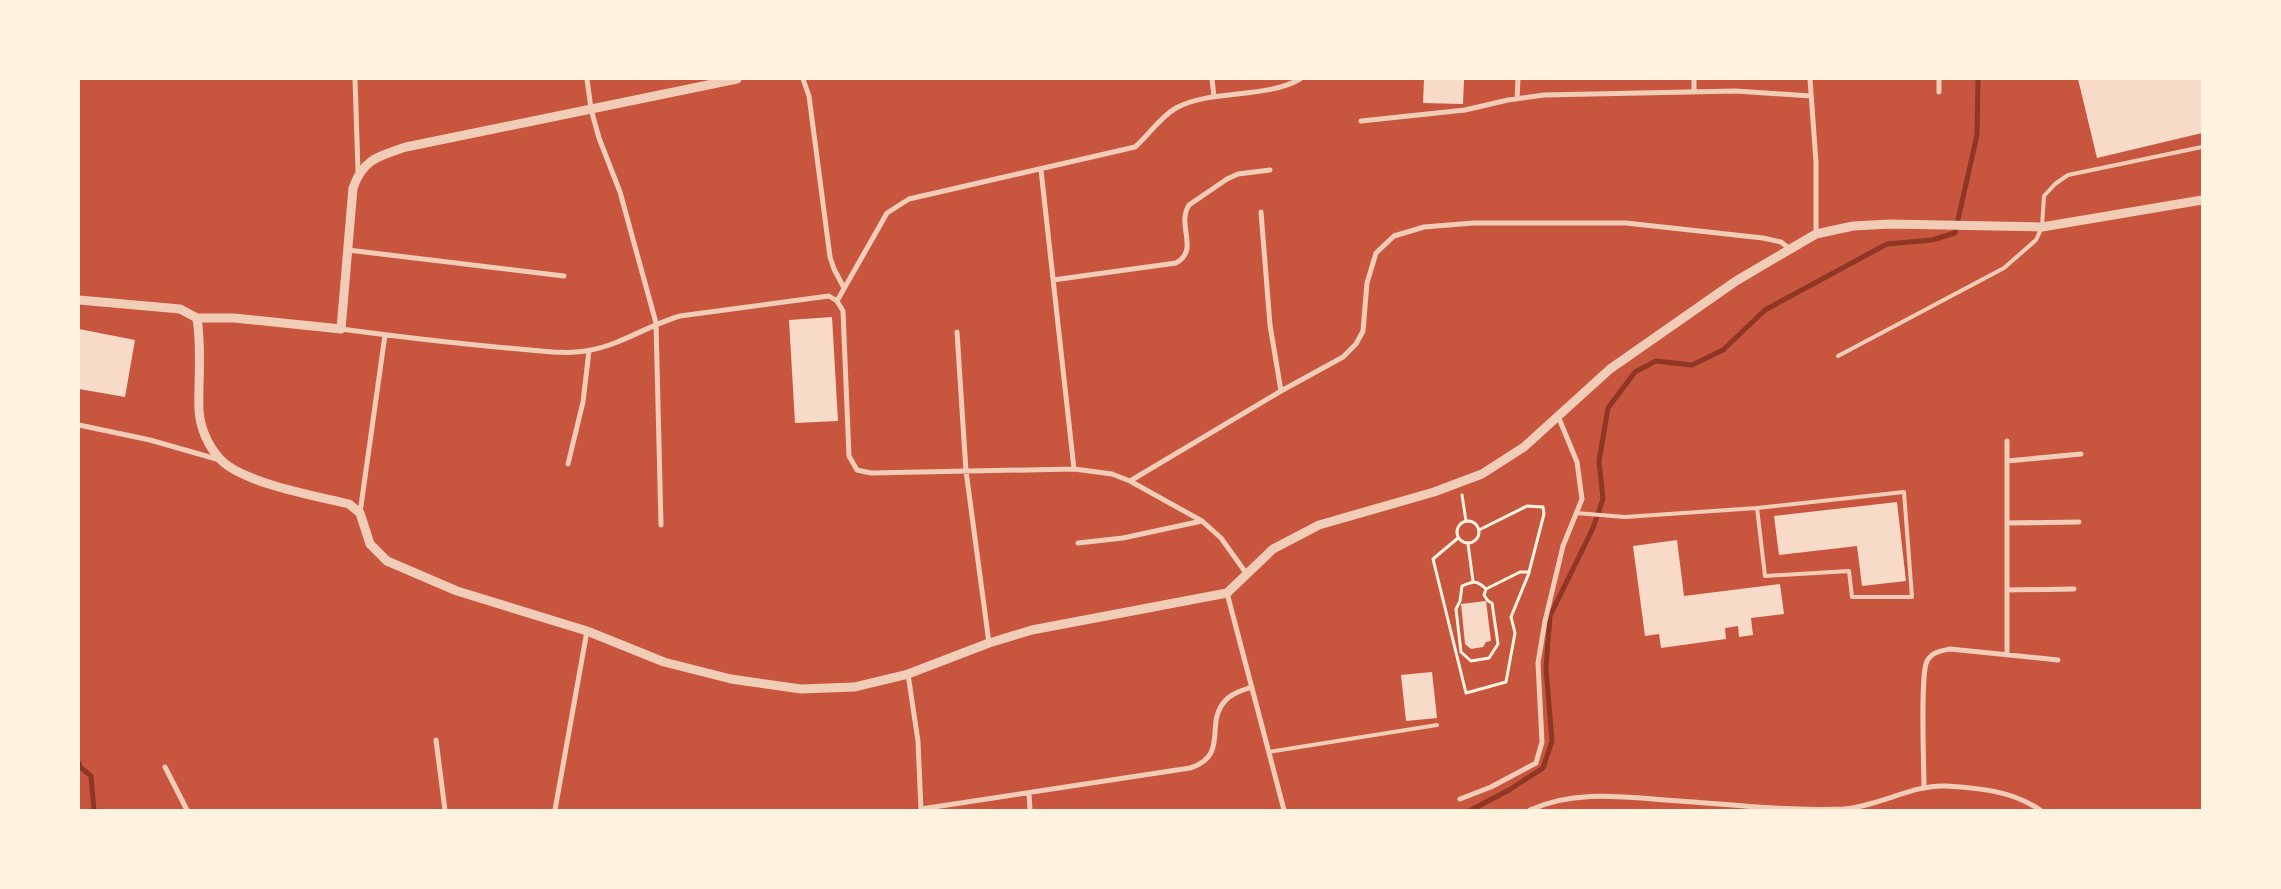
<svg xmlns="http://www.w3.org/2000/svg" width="2281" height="889" font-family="'Exo 2',sans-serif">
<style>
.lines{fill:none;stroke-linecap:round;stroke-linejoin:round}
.stream{stroke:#8f3625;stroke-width:5}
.building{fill:#f7dbc8}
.path{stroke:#fff3e0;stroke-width:3}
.service{stroke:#f1ccb7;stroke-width:4}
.minor{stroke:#f1ccb7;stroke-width:5}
.tertiary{stroke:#f1ccb7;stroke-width:9}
</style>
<rect width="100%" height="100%" fill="#c8553d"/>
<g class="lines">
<path class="stream" d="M79,763L80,767L91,776L94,810
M1471,810L1509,790L1543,768L1552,741L1546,668L1550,616L1593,528L1603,499L1599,461L1608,408L1635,372L1656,361L1692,365L1723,350L1765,310L1887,244L1932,240L1955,233L1977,135L1978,79"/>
</g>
<path class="building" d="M1424,79H1464L1463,104L1423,103Z
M2078,79H2202V133L2097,158Z
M832,317L838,421L795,423L789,320Z
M79,329L135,340L125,397L79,389Z
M1897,502L1906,581L1862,586L1857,546L1779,555L1774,516Z
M1677,540L1684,596L1780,584L1784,614L1751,618L1753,635L1739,637L1738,626L1725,628L1726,639L1661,648L1659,634L1645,636L1633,546Z
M1486,601L1491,641L1486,642L1483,647L1471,649L1465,644L1461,604Z
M1432,672L1437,718L1406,721L1401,675Z"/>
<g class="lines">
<path class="path" d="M1462,495L1466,521
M1457 532a11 11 0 1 1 22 0a11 11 0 1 1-22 0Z
M1479,530L1527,506L1543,507L1544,514L1529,572H1520L1486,589C1477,580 1473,581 1462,586L1460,601L1456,609L1461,652L1471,661L1489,658L1498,644L1492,603L1488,601L1484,595L1486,589
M1458,538L1433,559L1466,693L1506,682L1515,633L1511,617L1529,573
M1468,544L1473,581"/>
<path class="service" d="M1838,356L2004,268L2036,240L2042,227L2044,196L2055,184L2068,175L2202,147
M1576,513L1625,517L1757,508L1904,492L1912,597H1852L1849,571L1765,576L1757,508
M1269,752L1437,725"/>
<path class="minor" d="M355,79L358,171
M587,79L591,109L599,138L620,192L656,323L661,525
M803,79L809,96L830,257L834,269L844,288
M1212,79L1214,97
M1810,79L1816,162V234
M1939,79V92
M1694,92V79
M1517,99L1518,79
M1361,121L1465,110L1508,100L1544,95L1736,91L1811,96
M1041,170L1074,469
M1261,212L1270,325L1281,391
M348,250L564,276
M1053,280L1176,263C1200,250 1176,225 1189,205L1227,179L1238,174L1270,170
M837,301L887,213L909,199L1135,147C1149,135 1159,118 1176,108C1211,89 1266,99 1300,79
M341,329C401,337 460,344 519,349C543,351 568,355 591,350C622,344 649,325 680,316L829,296L837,301L843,311L849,456L857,470L871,473L1074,469L1112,474L1130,481L1202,521L1221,538L1246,573
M957,332L966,471L989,643
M79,425L150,440L220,460
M2007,461L2081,454
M568,464L583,402L589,351
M1130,481L1281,391L1343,357L1356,344L1363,331L1367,283L1376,253L1394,236L1424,227L1473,223H1626L1763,238L1781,242L1791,250
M360,513L385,335
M2007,523L2079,522
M1078,543L1123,538L1202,521
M2007,590L2074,589
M1227,593L1284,810
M2007,655V441
M908,674L918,741L921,810
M436,740L445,810
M165,767L187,810
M1924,788C1924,767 1920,674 1927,661C1932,652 1940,651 1950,649L2058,660
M1029,793L1030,810
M1460,799L1491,787L1536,763L1542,742L1538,663L1545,621L1563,546L1582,499L1577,462L1558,416
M921,809L1190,768C1230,755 1204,724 1225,701C1232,693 1243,690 1252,687
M555,810L587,631
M1530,810C1577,788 1630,798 1680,801C1734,805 1788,811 1843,809C1877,807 1914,784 1946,786C1979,788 2013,791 2040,810"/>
<path class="tertiary" d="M79,300L180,309L197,318C202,349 198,380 199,410C200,428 208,446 220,459C242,483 316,496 349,504L360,513L370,544L387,561L457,591L587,631L664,662L731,679L801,689L854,687L908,674L989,643L1032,630L1227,593L1273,549L1319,525L1434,492L1482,474L1524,447L1610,369L1736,281L1816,234L1853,226L1890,224L2042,227L2202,200
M197,318H234L341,329L353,188C363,159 379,156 406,147L737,79"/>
</g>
<rect width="2281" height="889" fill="none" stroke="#fff3e0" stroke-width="160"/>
</svg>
